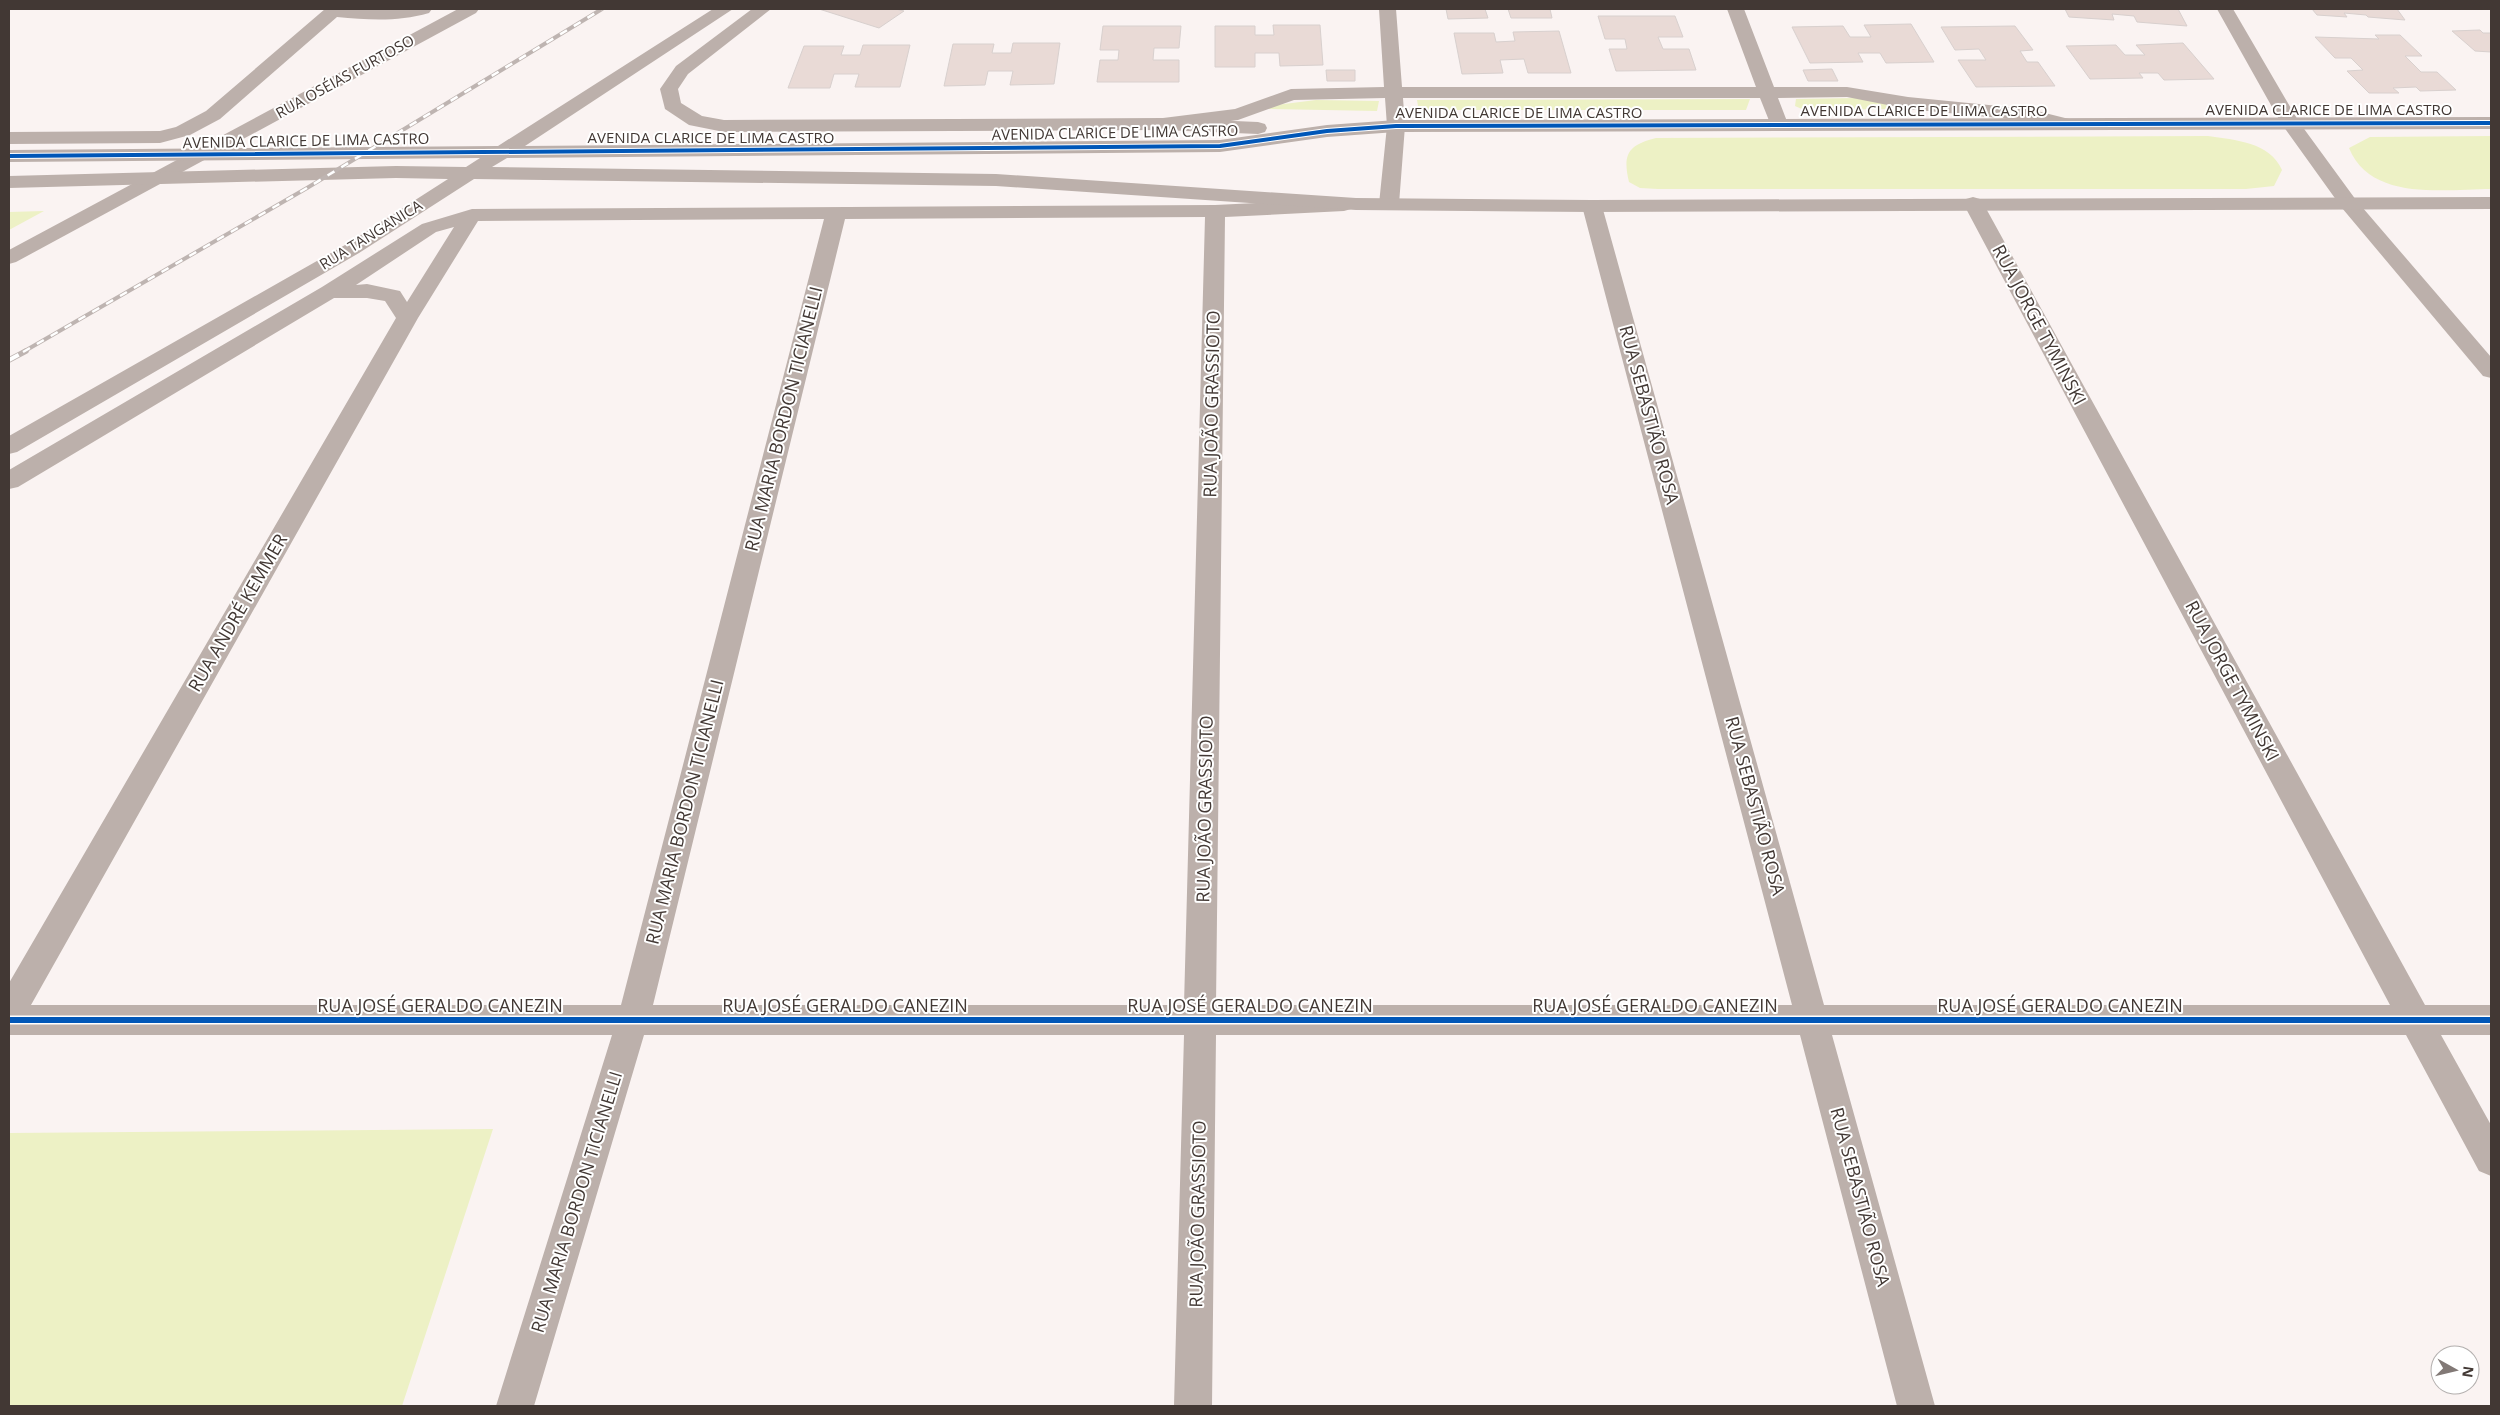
<svg xmlns="http://www.w3.org/2000/svg" width="2500" height="1415" font-family="'Open Sans',sans-serif">
<style>
.green{fill:#edf1c5}
.building{fill:#e9dad6;stroke:#d8d0ce}
.lines{fill:none;stroke-linecap:round;stroke-linejoin:round}
.service{fill:#bcb0ab;fill-rule:evenodd}
.minor{fill:#bcb0ab;fill-rule:evenodd}
.tertiary{fill:#bcb0ab;fill-rule:evenodd}
.rail-far1-casing{stroke:#beb4b1;stroke-width:4}
.rail-casing{stroke:#beb4b1;stroke-width:5.5}
.rail-far1{stroke:#fff;stroke-width:2.5;stroke-dasharray:8;stroke-linecap:butt}
.rail{stroke:#fff;stroke-width:4;stroke-dasharray:11;stroke-linecap:butt}
.cycleway-far1-casing{stroke:#fff;stroke-width:6}
.cycleway-casing{stroke:#fff;stroke-width:9}
.cycleway-far1{stroke:#0057b8;stroke-width:4}
.cycleway{stroke:#0057b8;stroke-width:6}
.labels{text-anchor:middle;stroke-width:4;stroke-linejoin:round;paint-order:stroke}
.far-street-label{font-size:15px;fill:#423834;stroke:#fff}
.street-label{font-size:18px;fill:#423834;stroke:#fff}
</style>
<rect width="100%" height="100%" fill="#faf3f2"/>
<path class="green" d="M1857,98L1885,104L1892,109L1804,110L1795,106L1796,99Z
M1750,99L1746,110H1424L1418,106L1417,100Z
M1316,100L1379,101L1377,111L1267,109L1276,105Z
M2208,136C2235,140 2270,142 2282,170L2274,186L2246,189H1658L1640,188L1629,182C1622,153 1629,145 1656,138Z
M2491,136V189C2445,189 2371,202 2349,148L2370,137Z
M44,211L9,230V212Z
M493,1129L402,1406H9V1133Z"/>
<path class="building" d="M819,9H896L904,11L879,28Z
M1446,9H1485L1488,18L1448,19Z
M1508,9H1550L1552,18H1511Z
M2065,9H2178L2187,26L2137,22L2134,16L2112,14L2114,20L2069,17Z
M2312,9H2397L2405,20L2368,17L2366,15L2344,13L2347,17L2317,15Z
M1598,16H1675L1683,37H1658L1663,49H1689L1696,70L1616,71L1609,49H1627L1625,39H1605Z
M1911,24L1934,62L1886,63L1880,53H1858L1863,62L1810,63L1792,27L1843,26L1850,37H1871L1864,25Z
M1273,25H1320L1323,65L1280,66L1279,53H1255V67H1215V26H1255V35H1274Z
M1103,26H1181L1179,48H1154L1153,60H1179V82H1097L1100,60H1118L1119,50H1100Z
M2015,26L2033,50L2020,51L2027,62H2038L2055,86L1976,87L1958,60H1986L1979,49L1955,50L1941,27Z
M2480,30L2483,33H2491V52L2475,51L2452,31Z
M1559,31L1571,73H1528L1524,59L1500,60L1503,73L1462,74L1454,33H1494L1496,42L1515,41L1513,32Z
M2375,35H2400L2422,56H2405L2421,72H2437L2456,90L2420,91L2416,87L2393,88L2399,93H2369L2347,71L2363,70L2351,58H2335L2315,37L2379,39Z
M1013,43H1060L1054,84L1010,85L1013,71H988L985,85L944,86L953,44H994L992,53H1011Z
M2183,43L2214,79L2164,80L2158,73H2139L2143,78L2090,79L2066,46L2116,45L2125,55H2145L2136,45Z
M863,45H910L900,87H855L859,74H834L830,88H788L804,46H844L841,55H860Z
M1832,69L1838,81H1808L1803,70Z
M1326,70H1355V81H1327Z"/>
<g class="lines">
<path class="service" d="M1379,9H1396L1402,87H1756L1727,9H1744L1774,87H1847L1908,97L2029,109L2073,120L2075,124L2073,128L2066,130L2029,121L1908,109L1847,97L1778,98L1788,124L1786,128H1772L1760,98H1403L1405,126L1403,130H1389L1387,126L1385,98L1294,100L1238,120L1163,130L1156,128L1154,124L1156,120L1163,118L1235,109L1291,89L1384,87Z"/>
<path class="minor" d="M325,9H432L429,13C398,22 369,20 337,17L220,119L190,135L160,143L9,144V132L160,131L176,127L206,111Z
M458,9H479L476,13L16,262L9,264V250Z
M2217,9H2233L2299,122L2356,200L2491,357V378L2483,376L2342,208L2281,123Z
M1396,120L1403,122L1405,126L1399,204L1396,208L1389,210L1382,208L1379,204L1387,126L1389,122Z
M1973,197L1980,199L1983,203L2425,1005H2491V1035H2441L2491,1125V1176L2479,1171L2406,1035H1832L1935,1406H1897L1800,1035H1216L1212,1406H1174L1184,1035H644L534,1406H496L612,1035H9V983L396,318L385,301L367,298H334L18,487L9,489V470L322,287L422,224L472,209L1215,205L1344,199L1351,201L1354,205L1351,209L1344,211L1225,217L1216,1005H1792L1582,206L1585,202L1592,200L1599,202L1602,206L1824,1005H2390L1963,203L1966,199ZM1205,217L1184,1005H653L845,219ZM824,219L621,1005H31L418,318L478,221ZM454,227L407,302L400,291L367,284L356,285L436,232Z"/>
<path class="tertiary" d="M713,9H733L525,146L1220,140L1327,125L1396,120L2491,117V129L1396,132L1327,137L1220,152L507,158L492,167L996,174L1356,198L1592,200L2491,197V209L1592,212L1356,210L996,186L474,179L359,253L17,452L9,454V436L345,245L448,179L396,178L9,188V176L396,166L466,167L480,158L9,162V150L498,146Z
M752,9H771L688,74L678,89L681,103L702,116L724,120L1163,118L1258,122L1265,124L1267,128L1265,132L1258,134L1163,130L724,132L689,125L665,109L660,89L676,66Z"/>
<g class="rail-far1-casing">
<path id="rail-far1" d="M23,352L307,188L602,9"/>
</g>
<g class="rail-casing">
<path id="rail" d="M9,360L26,351"/>
</g>
<use href="#rail-far1" class="rail-far1"/>
<use href="#rail" class="rail"/>
<g class="cycleway-far1-casing">
<path id="cycleway-far1" d="M9,156L1220,146L1327,131L1396,126L2491,123"/>
</g>
<g class="cycleway-casing">
<path id="cycleway" d="M9,1020H2491"/>
</g>
<use href="#cycleway-far1" class="cycleway-far1"/>
<use href="#cycleway" class="cycleway"/>
</g>
<g class="labels">
<g class="far-street-label">
<text transform="translate(345 77) rotate(-29)" y="5">RUA OSÉIAS FURTOSO</text>
<text x="2329" y="115">AVENIDA CLARICE DE LIMA CASTRO</text>
<text x="1924" y="116">AVENIDA CLARICE DE LIMA CASTRO</text>
<text x="1519" y="118">AVENIDA CLARICE DE LIMA CASTRO</text>
<text transform="translate(1115 133) rotate(-1)" y="5">AVENIDA CLARICE DE LIMA CASTRO</text>
<text x="711" y="143">AVENIDA CLARICE DE LIMA CASTRO</text>
<text transform="translate(306 141) rotate(-1)" y="5">AVENIDA CLARICE DE LIMA CASTRO</text>
<text transform="translate(371 235) rotate(-32)" y="5">RUA TANGANICA</text>
</g>
<g class="street-label">
<text transform="translate(2039 325) rotate(62)" y="6">RUA JORGE TYMINSKI</text>
<text transform="translate(1212 404) rotate(-89)" y="6">RUA JOÃO GRASSIOTO</text>
<text transform="translate(1649 415) rotate(75)" y="6">RUA SEBASTIÃO ROSA</text>
<text transform="translate(784 419) rotate(-76)" y="6">RUA MARIA BORDON TICIANELLI</text>
<text transform="translate(238 613) rotate(-60)" y="6">RUA ANDRÉ KEMMER</text>
<text transform="translate(2232 681) rotate(62)" y="6">RUA JORGE TYMINSKI</text>
<text transform="translate(1755 806) rotate(75)" y="6">RUA SEBASTIÃO ROSA</text>
<text transform="translate(1205 809) rotate(-89)" y="6">RUA JOÃO GRASSIOTO</text>
<text transform="translate(685 812) rotate(-76)" y="6">RUA MARIA BORDON TICIANELLI</text>
<text x="440" y="1012">RUA JOSÉ GERALDO CANEZIN</text>
<text x="845" y="1012">RUA JOSÉ GERALDO CANEZIN</text>
<text x="1250" y="1012">RUA JOSÉ GERALDO CANEZIN</text>
<text x="1655" y="1012">RUA JOSÉ GERALDO CANEZIN</text>
<text x="2060" y="1012">RUA JOSÉ GERALDO CANEZIN</text>
<text transform="translate(1860 1197) rotate(75)" y="6">RUA SEBASTIÃO ROSA</text>
<text transform="translate(577 1202) rotate(-73)" y="6">RUA MARIA BORDON TICIANELLI</text>
<text transform="translate(1198 1214) rotate(-89)" y="6">RUA JOÃO GRASSIOTO</text>
</g>
</g>
<rect width="2500" height="1415" fill="none" stroke="#423834" stroke-width="20"/>
<g transform="translate(2455 1370) rotate(98)"><circle r="24" fill="#ffffff" stroke="#b3afae"/>
<path d="M0-4L9 19L0 12L-9 19Z" fill="#827976"/>
<text y="-8" font-size="14" font-weight="bold" text-anchor="middle" fill="#423834">N</text>
</g>
</svg>
